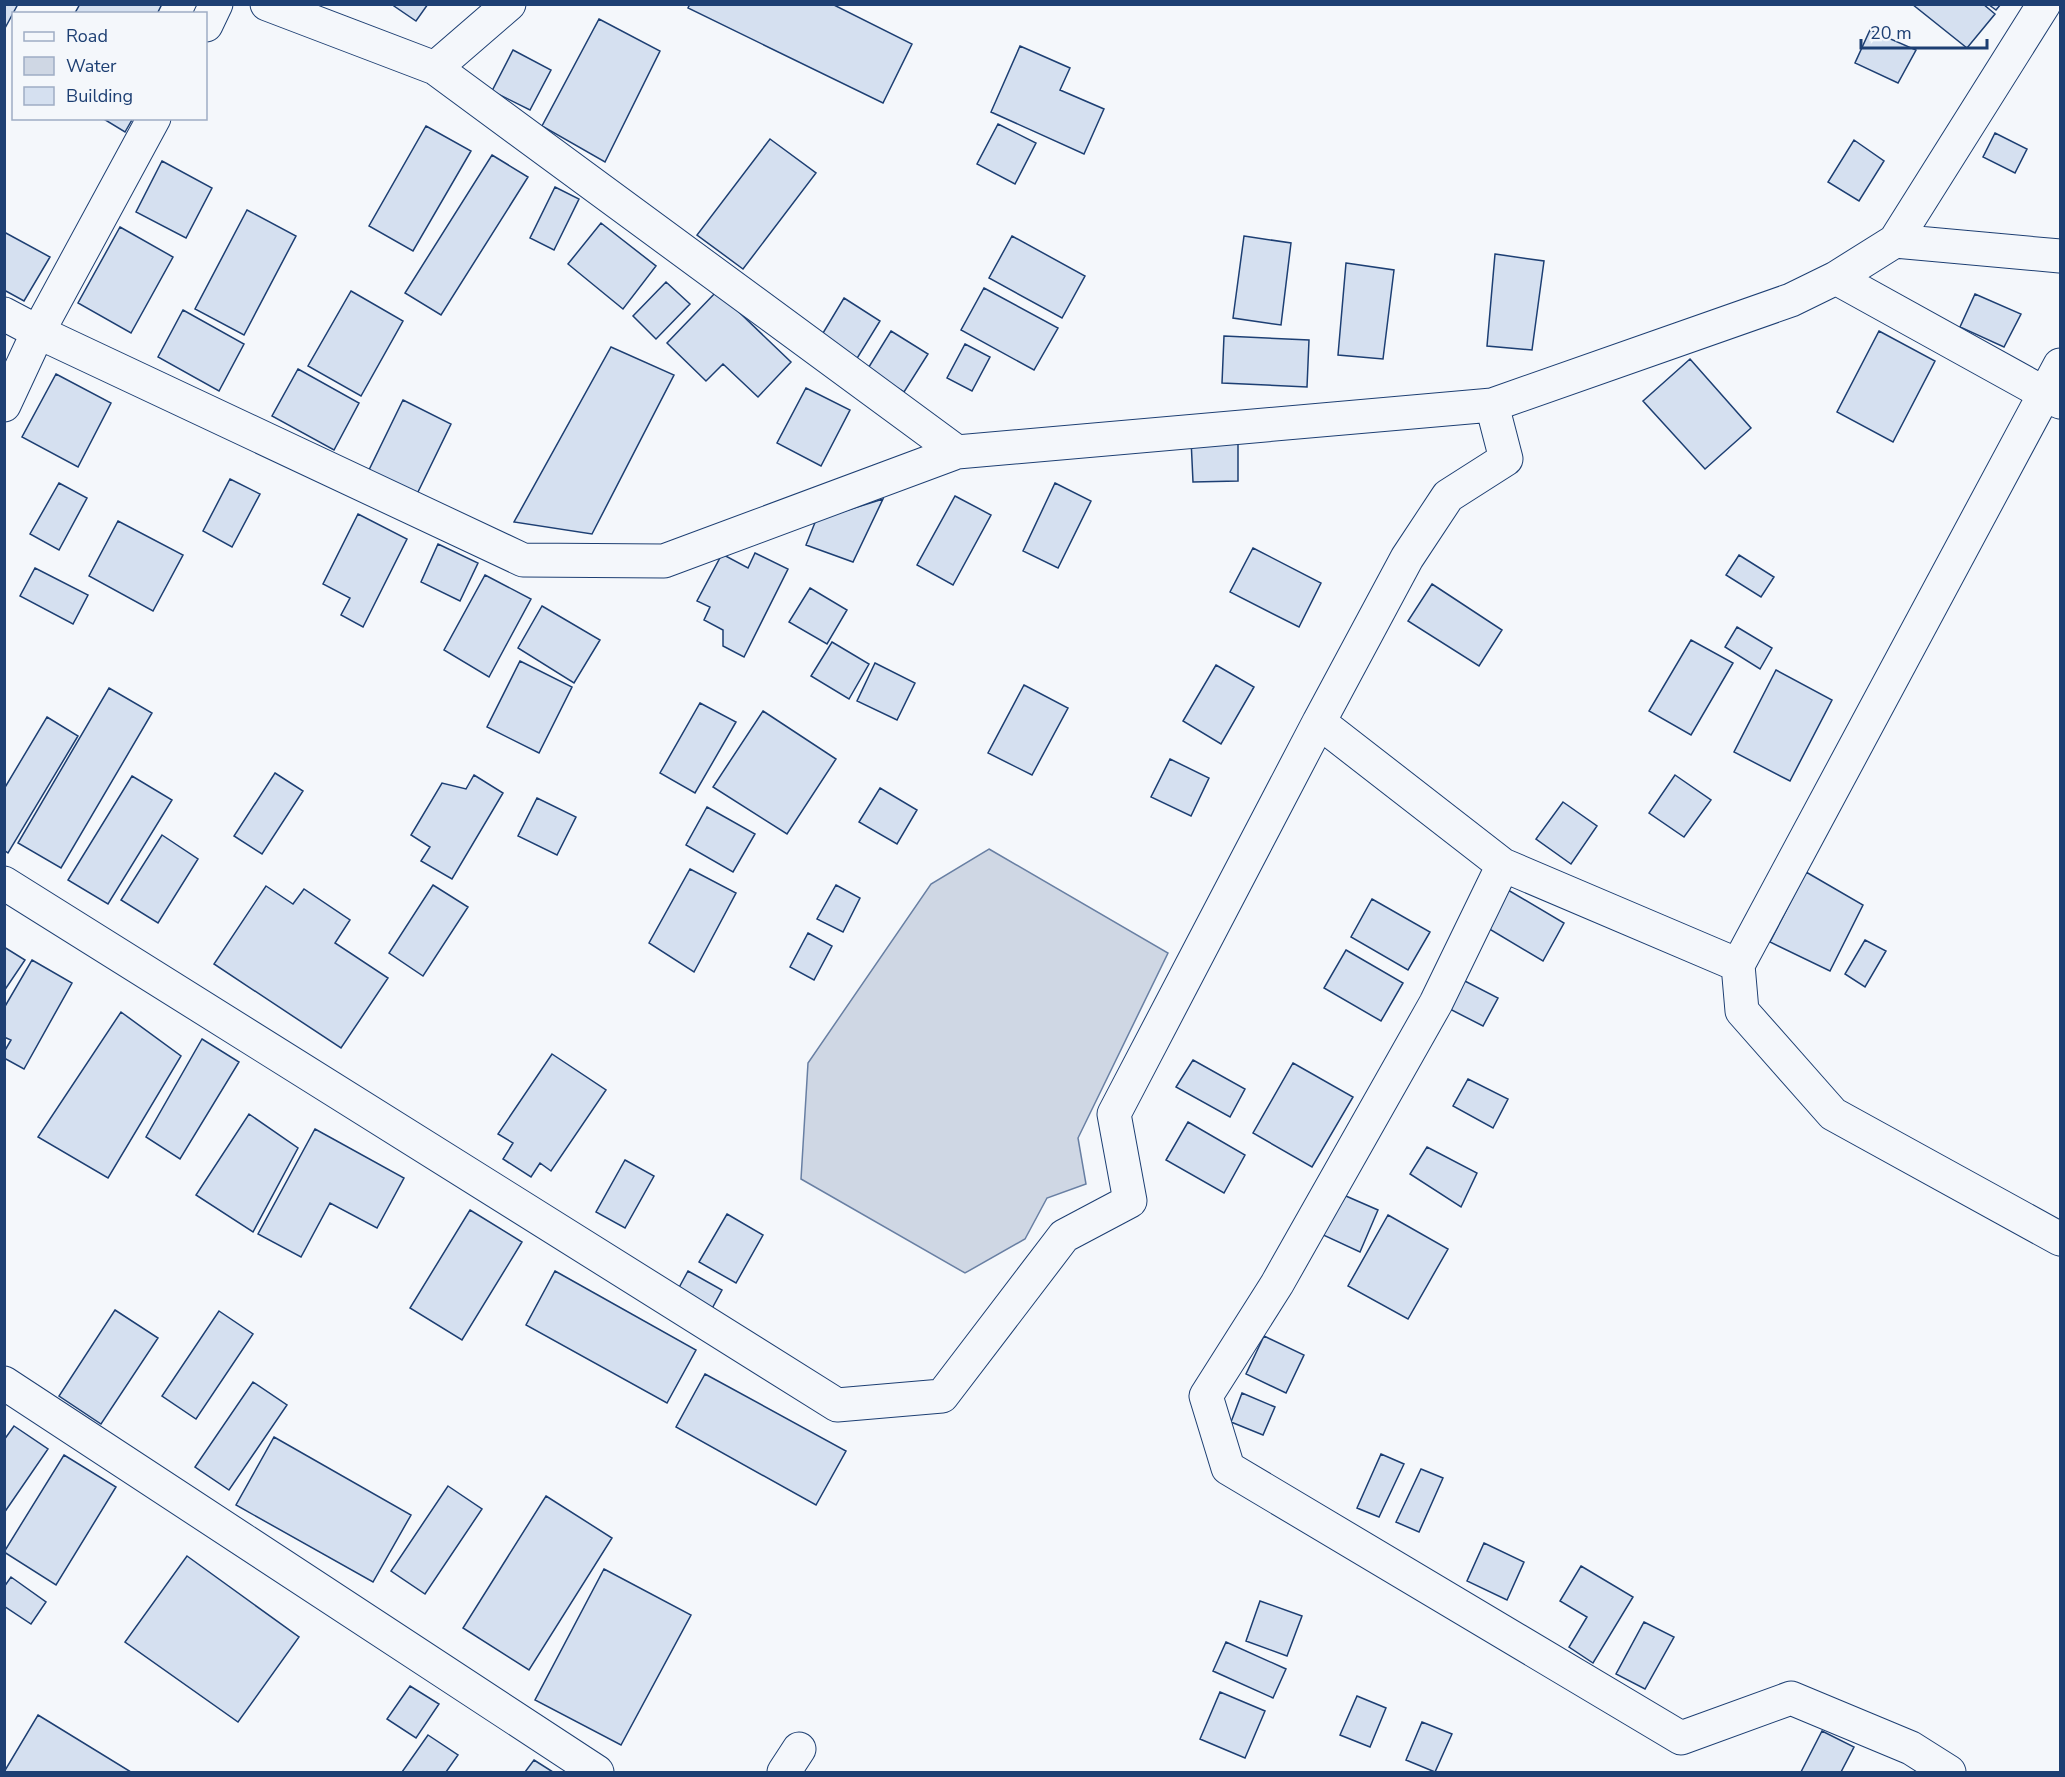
<svg xmlns="http://www.w3.org/2000/svg" width="2065" height="1777" font-family="'Nunito Sans',sans-serif">
<style>
.water{fill:#cfd7e4;stroke:#687fa3;stroke-width:1.5}
.building{fill:#d5e0f0;stroke:#1d3f73;stroke-width:1.5}
.lines{fill:none;stroke-linecap:round;stroke-linejoin:round}
.minor-casing{stroke:#1d3f73;stroke-width:35}
.minor{stroke:#f4f7fb;stroke-width:33}
</style>
<rect width="100%" height="100%" fill="#f4f7fb"/>
<path class="water" d="M989,849L1168,953L1078,1138L1086,1184L1047,1198L1025,1239L965,1273L801,1179L808,1063L931,884Z"/>
<path class="building" d="M4,4H18L4,30Z
M80,4H162L157,14H77L75,13Z
M395,4H428L416,21L394,6Z
M690,4H832L912,44L883,103L688,8Z
M1912,4H1983L1995,14L1967,48Z
M1988,4H2001L1996,10Z
M599,19L660,51L605,162L542,126Z
M1870,30L1916,50L1898,83L1855,63Z
M1020,46L1070,68L1060,90L1104,109L1084,154L991,112Z
M513,50L551,70L530,110L492,91Z
M102,118H133L125,132Z
M998,124L1036,143L1015,184L977,164Z
M426,126L471,151L413,251L369,226Z
M1995,133L2027,149L2015,173L1983,157Z
M770,139L816,173L743,269L697,235Z
M1854,140L1884,161L1859,201L1828,182Z
M492,155L528,177L441,315L405,293Z
M162,161L212,188L186,238L136,212Z
M555,187L579,199L554,250L530,238Z
M247,210L296,236L244,335L195,309Z
M601,223L656,266L623,309L568,264Z
M120,227L173,257L131,333L78,303Z
M4,232L50,257L24,301L4,290Z
M1012,236L1085,276L1062,318L989,278Z
M1244,236L1291,243L1281,325L1233,318Z
M1495,254L1544,261L1532,350L1487,346Z
M1346,263L1394,270L1383,359L1338,355Z
M666,282L690,304L656,339L633,316Z
M984,288L1058,328L1034,370L961,330Z
M351,291L403,321L361,396L308,366Z
M717,291L791,362L758,397L723,364L706,381L667,343Z
M1975,294L2021,314L2004,347L1960,327Z
M844,298L880,321L856,360L820,338Z
M183,310L244,344L219,391L158,357Z
M891,331L928,354L904,392L867,370Z
M1879,331L1935,361L1893,442L1837,412Z
M1224,336L1309,340L1307,387L1222,383Z
M965,344L990,357L972,391L947,378Z
M611,347L674,375L592,534L514,522Z
M1690,359L1751,428L1705,469L1643,401Z
M298,369L359,403L334,450L272,416Z
M56,374L111,403L78,467L22,437Z
M806,388L850,410L821,466L777,443Z
M403,400L451,424L416,496L368,472Z
M1238,438V481L1193,482L1191,439Z
M230,479L260,494L232,547L203,531Z
M59,483L87,498L59,550L30,534Z
M1055,483L1091,501L1058,568L1023,551Z
M955,496L991,515L953,585L917,565Z
M883,499L853,562L806,545L816,520Z
M358,514L407,539L363,627L341,615L350,598L323,584Z
M118,521L183,555L153,611L89,576Z
M438,544L478,563L460,601L421,582Z
M1253,548L1321,583L1299,627L1230,592Z
M755,553L788,569L744,657L723,646V630L704,620L710,607L697,601L722,554L748,568Z
M1739,555L1774,577L1761,597L1726,575Z
M35,568L88,595L73,624L20,596Z
M485,575L531,599L489,677L444,650Z
M1432,584L1502,630L1479,666L1408,621Z
M810,588L847,610L827,644L789,622Z
M542,606L600,640L574,683L518,648Z
M1737,627L1772,648L1760,669L1725,647Z
M1691,640L1733,663L1691,735L1649,711Z
M832,642L869,664L849,699L811,676Z
M520,661L572,687L539,753L487,727Z
M875,663L915,683L897,720L857,701Z
M1216,665L1254,687L1221,744L1183,721Z
M1776,670L1832,700L1790,781L1734,752Z
M1024,685L1068,708L1032,775L988,753Z
M109,688L152,713L61,868L18,843Z
M700,703L736,722L695,793L660,773Z
M763,711L836,759L787,834L713,787Z
M47,717L78,736L8,853L4,850V789Z
M1170,759L1209,778L1191,816L1151,797Z
M275,773L303,791L262,854L234,836Z
M474,775L503,793L452,879L421,861L430,847L411,835L442,783L466,789Z
M1675,775L1711,800L1684,837L1649,813Z
M132,776L172,800L108,904L68,880Z
M880,788L917,810L897,844L859,822Z
M537,798L576,817L557,855L518,836Z
M1563,802L1597,826L1571,864L1536,839Z
M707,807L755,834L733,872L686,845Z
M162,835L198,859L158,923L121,900Z
M690,869L736,893L694,972L649,943Z
M1806,872L1863,905L1830,971L1770,942Z
M433,885L468,907L423,976L389,953Z
M836,885L860,898L843,932L817,919Z
M266,886L293,904L304,889L350,920L335,943L388,978L341,1048L214,964Z
M1508,890L1564,923L1543,961L1486,927Z
M1372,899L1430,932L1408,970L1351,937Z
M808,933L832,946L814,980L790,967Z
M1865,940L1886,951L1865,987L1845,974Z
M4,947L25,960L4,991Z
M1346,950L1403,983L1381,1021L1324,988Z
M32,960L72,983L24,1069L4,1058V1052L11,1040L4,1037V1008Z
M1459,978L1498,998L1483,1026L1442,1005Z
M121,1012L181,1056L108,1178L38,1137Z
M202,1039L239,1062L180,1159L146,1137Z
M552,1054L606,1090L551,1171L540,1163L531,1177L503,1159L513,1143L498,1134Z
M1193,1060L1245,1089L1230,1117L1176,1087Z
M1293,1063L1353,1097L1312,1167L1253,1133Z
M1468,1079L1508,1099L1493,1128L1453,1106Z
M249,1114L298,1148L253,1232L196,1195Z
M1188,1122L1245,1155L1224,1193L1166,1160Z
M315,1129L404,1178L377,1228L330,1203L301,1257L258,1234Z
M1427,1147L1477,1173L1461,1207L1410,1174Z
M625,1160L654,1176L625,1228L596,1212Z
M1339,1193L1378,1210L1360,1252L1321,1234Z
M470,1210L522,1242L462,1340L410,1308Z
M727,1214L763,1235L736,1283L699,1262Z
M1388,1215L1448,1249L1408,1319L1348,1286Z
M555,1271L696,1350L667,1403L526,1325Z
M688,1271L722,1290L709,1314L675,1295Z
M115,1310L158,1338L101,1424L59,1396Z
M219,1311L253,1334L196,1419L162,1396Z
M1264,1336L1304,1355L1286,1393L1246,1374Z
M705,1374L846,1451L816,1505L676,1427Z
M253,1382L287,1405L229,1490L195,1467Z
M1242,1393L1275,1407L1263,1435L1231,1422Z
M14,1426L48,1449L4,1513V1440Z
M274,1437L411,1515L373,1582L236,1505Z
M1381,1454L1404,1464L1379,1517L1357,1508Z
M64,1455L116,1487L56,1585L4,1552Z
M1421,1469L1443,1478L1419,1532L1396,1522Z
M448,1486L482,1509L425,1594L391,1571Z
M546,1496L612,1538L529,1670L463,1628Z
M1484,1543L1524,1562L1507,1600L1467,1581Z
M187,1556L299,1637L238,1722L125,1642Z
M1581,1566L1633,1597L1593,1663L1569,1647L1587,1617L1560,1601Z
M604,1569L691,1615L621,1745L535,1700Z
M11,1577L46,1602L31,1624L4,1606V1587Z
M1260,1601L1302,1616L1287,1656L1246,1641Z
M1644,1622L1674,1637L1645,1689L1616,1674Z
M1226,1642L1286,1669L1273,1698L1213,1671Z
M410,1686L439,1704L416,1738L387,1719Z
M1220,1692L1265,1711L1245,1758L1200,1739Z
M1357,1696L1386,1708L1370,1747L1340,1735Z
M38,1715L131,1772H4Z
M1422,1722L1452,1734L1435,1772L1406,1760Z
M1822,1731L1854,1747L1841,1772H1801Z
M428,1735L458,1755L446,1772H402Z
M534,1760L553,1772H525Z"/>
<g class="lines">
<g class="minor-casing">
<path id="minor" d="M267,4L435,68L957,452
M206,25L216,4
M435,68L509,4
M1895,241L2060,256
M1836,278L2060,402
M4,314L38,332L523,560L664,561L957,452L1492,405L1791,300L1836,278L1895,241L2044,4
M4,405L38,332L154,118
M1492,405L1506,459L1448,496L1407,558L1319,722L1503,865L1436,1003L1277,1284L1206,1396L1228,1468L1681,1738L1791,1698L1911,1748L1949,1772
M1503,865L1738,965L1742,1011L1833,1114L2060,1239
M4,883L837,1405L942,1396L1064,1236L1130,1201L1114,1114L1319,722
M1738,965L2060,365
M4,1383L597,1772
M784,1772L799,1749"/>
</g>
<use href="#minor" class="minor"/>
</g>
<rect width="2065" height="1777" fill="none" stroke="#1d3f73" stroke-width="12"/>
<rect x="12" y="12" width="195" height="108" fill="#f4f7fb" stroke="#9eadc5" stroke-width="1.5"/>
<rect x="24" y="32" width="30" height="9" fill="#f4f7fb" stroke="#9eadc5" stroke-width="1.5"/>
<text x="66" y="42" font-size="18" fill="#1d3f73">Road</text>
<rect x="24" y="57" width="30" height="18" fill="#cfd7e4" stroke="#9eadc5" stroke-width="1.5"/>
<text x="66" y="72" font-size="18" fill="#1d3f73">Water</text>
<rect x="24" y="87" width="30" height="18" fill="#d5e0f0" stroke="#9eadc5" stroke-width="1.5"/>
<text x="66" y="102" font-size="18" fill="#1d3f73">Building</text>
<path d="M1861 39v9h126v-9" fill="none" stroke="#1d3f73" stroke-width="3"/>
<text x="1870" y="39" font-size="18" fill="#1d3f73" stroke="#f4f7fb" stroke-width="4.5" paint-order="stroke">20 m</text>
</svg>
